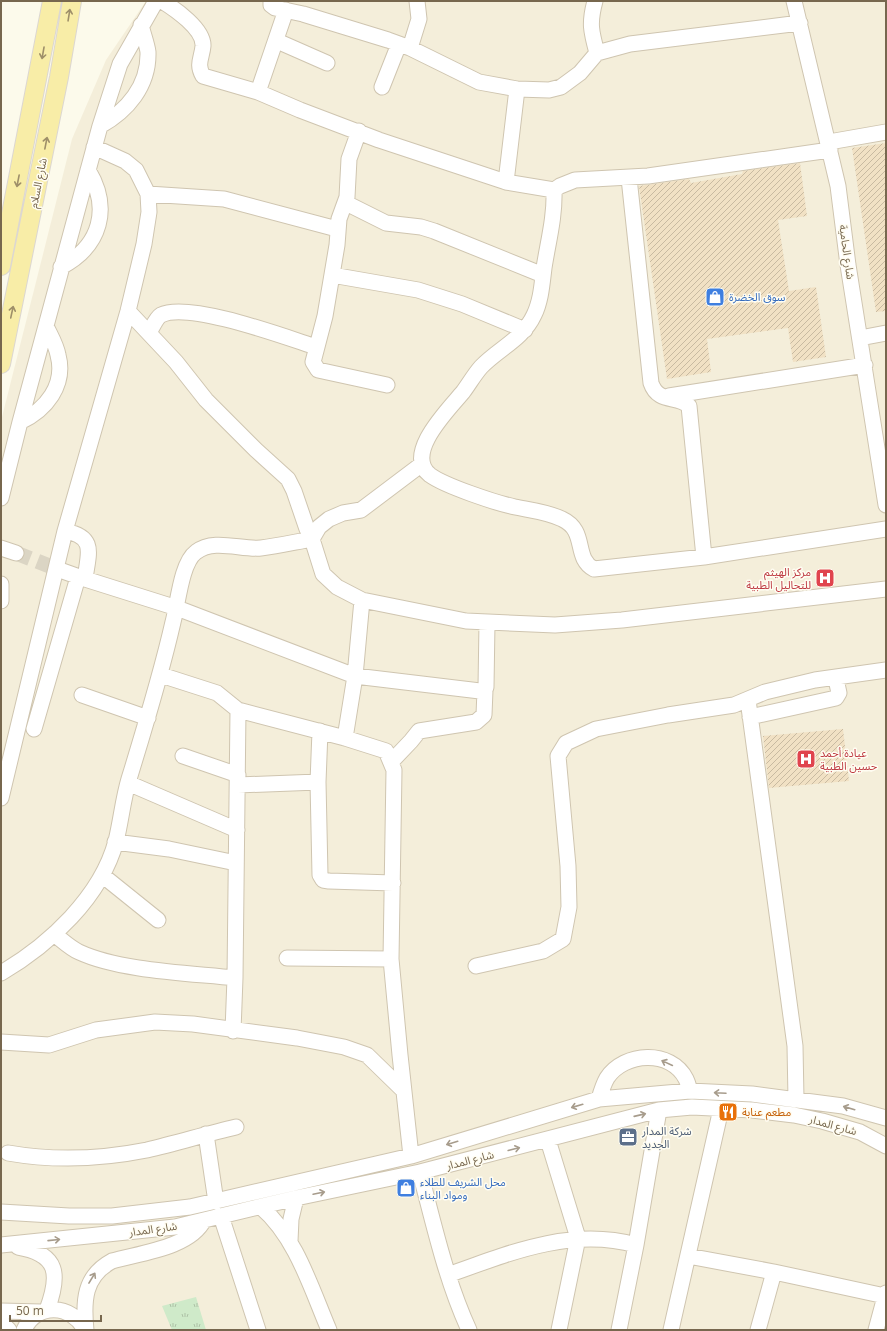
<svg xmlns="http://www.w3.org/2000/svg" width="887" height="1331" font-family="'Open Sans','Noto Sans Arabic',sans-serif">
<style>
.residential{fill:#f4eeda}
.park{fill:url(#park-tufts)}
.building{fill:url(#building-hatch)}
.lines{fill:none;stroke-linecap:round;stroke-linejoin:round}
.minor-tunnel{stroke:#dbd5c4;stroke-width:15;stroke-dasharray:15 8;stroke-linecap:butt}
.minor-casing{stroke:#cfc5b0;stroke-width:17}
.major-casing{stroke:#dcd7d1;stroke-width:20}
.minor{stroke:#fff;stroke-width:15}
.major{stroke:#f8eda7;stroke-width:18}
.oneway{stroke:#9e8f69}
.oneway2{stroke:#a79c8c}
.labels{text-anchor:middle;stroke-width:3;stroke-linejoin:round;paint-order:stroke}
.street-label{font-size:11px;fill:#77674e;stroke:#fffdf2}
.shop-label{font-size:11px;fill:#366cbe;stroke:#fffdf2;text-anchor:start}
.health-label{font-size:11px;fill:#be3a42;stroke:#fffdf2;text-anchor:end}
.food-label{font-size:11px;fill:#c56008;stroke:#fffdf2;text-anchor:start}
.service-label{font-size:11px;fill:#4e5e75;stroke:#fffdf2;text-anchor:start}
</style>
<defs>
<pattern id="park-tufts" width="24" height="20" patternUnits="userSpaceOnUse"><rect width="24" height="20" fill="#cfeac9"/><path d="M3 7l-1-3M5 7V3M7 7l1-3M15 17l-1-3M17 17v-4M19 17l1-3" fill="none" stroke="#adc1a5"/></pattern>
<pattern id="building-hatch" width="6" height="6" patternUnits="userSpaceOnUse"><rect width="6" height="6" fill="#f1e1c4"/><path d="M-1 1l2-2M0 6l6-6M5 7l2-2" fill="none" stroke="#c8baa1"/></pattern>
</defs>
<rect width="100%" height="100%" fill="#fcfaeb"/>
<path class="residential" d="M146,1H886V1330H1V421L72,139L106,60Z"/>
<path class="park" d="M196,1297L206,1330H172L162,1306Z"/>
<path class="building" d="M886,143V311L876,312L852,148Z
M800,163L807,216L778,220L789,291L816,287L826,357L793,362L788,328L707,339L711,372L667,379L639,186L689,179L691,183L742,174L743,171Z
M843,729L849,781L769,788L763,736Z"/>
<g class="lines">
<path class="minor-tunnel" d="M16,553L57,569"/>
<g class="minor-casing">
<path id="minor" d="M162,1C175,9 204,29 203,46C202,58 196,64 203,76L258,92L300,110L379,140L506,182L554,190
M271,1V5L275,8L303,14L388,40L410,48L479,82L517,89L549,90L561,87L580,73L597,53L630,44L800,23
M595,1C589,23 591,31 597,53
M794,1L838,186L848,265L886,505
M277,41L327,63
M410,48L419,19L417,1
M382,87L399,44
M258,92L286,10
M100,126C127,111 149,86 148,52C147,44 143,34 141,25
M359,131L349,159L347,197L339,219L337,245L325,316L313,362L318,370L387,385
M829,142L886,132
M830,150L648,176L575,180L560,186L554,190C555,217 548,242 544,268C542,284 541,301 534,315C523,339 498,349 481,367C474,375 469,384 463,392C449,409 403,454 430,475C445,486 496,503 515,507C530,510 548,512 562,519C588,531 573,558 594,569L704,557L886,529
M629,178L651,383C658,404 678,395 689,406L704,557
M506,182L517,89
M148,194L224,199L337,229
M346,203L386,223L421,227L434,231L543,275
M61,267C101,246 111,208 88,170
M332,275L418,290L462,304L525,330
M128,311L176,362L206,400L256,450L288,479L294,491L307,529L312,539L323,574L337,587L362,600L466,621L555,625L622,620L886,589
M149,333C152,328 156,318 161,315C188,301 285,337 316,347
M860,338L886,333
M669,396L865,365
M20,422C46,410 66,385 58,355C56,344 50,335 46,326
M1,498L20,422L100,126L120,64L156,1
M65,531C97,537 88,554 85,579
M1,548L16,553
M57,569L85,579L177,608L355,676L480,691L485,690L486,687L487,623
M1,584V601
M161,675L217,693L238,710L235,978
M82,695L148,718
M748,700L795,1046L796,1099
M238,710L345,738L386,751L394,770L391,959L400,1055L411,1156
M750,717L836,698L839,693L836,679
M34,729L78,577
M320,731L318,782L320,875L323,880L329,881L393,883
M345,738L355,676L362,600
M183,756L238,775
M392,761L411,741L419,731L476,722L484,715L485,690
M128,783L237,830
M238,785L318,782
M1,798L65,531L128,311L144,244L149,212L148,194L136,170L125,161L94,147
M115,842L169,849L236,863
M102,875L158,920
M54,934C62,940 70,948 79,952C120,971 189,973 235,978L233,1031
M287,958L391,959
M476,966L543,951L563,939L569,907L568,866L558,756L566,743L596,729L668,715L734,705L765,692L815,680L886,670
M1,973C49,945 101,897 116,841C121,821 123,799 129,779C145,727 161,675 173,622C178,604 181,563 196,552C214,538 241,550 261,548C278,546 295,542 312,539L319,527L329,519L343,513L361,510L422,464
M1,1042L49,1045L96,1030L155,1022L193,1024L297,1038L344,1047L367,1055L404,1091
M599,1099C601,1092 603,1085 607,1078C624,1052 671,1049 686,1079C688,1083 689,1088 690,1091
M206,1134L216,1202
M548,1140L578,1238L559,1330
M8,1153C54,1161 102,1159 147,1150C177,1143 206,1134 236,1127
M420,1172C434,1225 446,1280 469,1330
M261,1207C296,1237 311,1288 329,1330
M1,1212L69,1216H112L190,1207L411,1156L599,1099L690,1091L752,1094L843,1106L886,1118
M221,1216L258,1330
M290,1241L291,1219L296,1198
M1,1245L175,1227L296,1198L420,1172L659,1110L692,1107L752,1110L794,1115L822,1121L860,1132L886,1146
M18,1247C59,1254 60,1275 47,1310
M688,1256L774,1272L885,1296
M448,1275C509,1253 571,1227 636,1245
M1,1311L41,1312
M1,1322L9,1330
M24,1330C36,1302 72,1304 85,1330
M86,1330C83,1301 84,1276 112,1261C140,1253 190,1248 204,1220
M619,1330L636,1245L659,1110
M671,1330L721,1109
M758,1330L774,1272
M876,1330L886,1293"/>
</g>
<g class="major-casing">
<path id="major" d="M1,266L52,1
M1,364L59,77L72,1"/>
</g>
<use href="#minor" class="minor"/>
<use href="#major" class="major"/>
</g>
<defs><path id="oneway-shaft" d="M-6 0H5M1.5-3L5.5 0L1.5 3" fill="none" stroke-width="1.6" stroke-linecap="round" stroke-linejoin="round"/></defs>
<g class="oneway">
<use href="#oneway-shaft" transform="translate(69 15) rotate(-81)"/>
<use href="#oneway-shaft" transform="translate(43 53) rotate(100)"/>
<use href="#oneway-shaft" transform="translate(46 143) rotate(-79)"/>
<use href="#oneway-shaft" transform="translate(18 181) rotate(101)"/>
<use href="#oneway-shaft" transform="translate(12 312) rotate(-78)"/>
</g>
<g class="oneway2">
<use href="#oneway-shaft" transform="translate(667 1063) rotate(-155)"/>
<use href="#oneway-shaft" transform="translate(720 1093) rotate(-177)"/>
<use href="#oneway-shaft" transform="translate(577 1106) rotate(164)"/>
<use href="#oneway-shaft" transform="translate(849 1108) rotate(-164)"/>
<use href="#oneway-shaft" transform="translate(640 1115) rotate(-13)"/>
<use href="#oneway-shaft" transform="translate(452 1143) rotate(163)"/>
<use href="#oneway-shaft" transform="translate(514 1149) rotate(-14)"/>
<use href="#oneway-shaft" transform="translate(319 1193) rotate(-12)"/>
<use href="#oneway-shaft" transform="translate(54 1240) rotate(-6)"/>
<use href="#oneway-shaft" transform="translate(92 1278) rotate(-59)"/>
</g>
<defs>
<g id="shop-square" transform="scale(1)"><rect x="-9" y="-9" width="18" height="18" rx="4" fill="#3f7fe0" stroke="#fffdf2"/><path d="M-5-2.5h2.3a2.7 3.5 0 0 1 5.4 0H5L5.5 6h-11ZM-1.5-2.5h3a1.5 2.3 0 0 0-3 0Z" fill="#fff"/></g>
<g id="hospital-square" transform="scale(1)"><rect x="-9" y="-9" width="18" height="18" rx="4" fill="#e0444e" stroke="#fffdf2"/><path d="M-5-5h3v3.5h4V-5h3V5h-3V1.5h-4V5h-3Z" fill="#fff"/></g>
<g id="restaurant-square" transform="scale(1)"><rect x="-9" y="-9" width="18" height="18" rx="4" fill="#e8710a" stroke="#fffdf2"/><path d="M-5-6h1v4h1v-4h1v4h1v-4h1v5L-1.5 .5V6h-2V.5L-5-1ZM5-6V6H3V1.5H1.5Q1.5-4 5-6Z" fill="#fff"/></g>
<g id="office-square" transform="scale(1)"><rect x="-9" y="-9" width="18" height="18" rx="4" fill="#5c6f8a" stroke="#fffdf2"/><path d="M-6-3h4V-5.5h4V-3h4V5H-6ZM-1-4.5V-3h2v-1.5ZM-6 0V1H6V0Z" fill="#fff"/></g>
</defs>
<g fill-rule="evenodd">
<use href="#shop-square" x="715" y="297"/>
<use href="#hospital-square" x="825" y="578"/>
<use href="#hospital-square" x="806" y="759"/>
<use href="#restaurant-square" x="728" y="1112"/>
<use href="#office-square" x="628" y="1137"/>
<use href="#shop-square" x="406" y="1188"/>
</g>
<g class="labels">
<g class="street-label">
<text transform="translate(38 183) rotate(-79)" y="4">شارع السلام</text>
<text transform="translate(847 252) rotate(82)" y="4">شارع الحامية</text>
<text transform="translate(833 1125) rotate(15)" y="4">شارع المدار</text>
<text transform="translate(470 1160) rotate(-14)" y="4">شارع المدار</text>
<text transform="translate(153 1229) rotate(-8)" y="4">شارع المدار</text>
</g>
<g class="shop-label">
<text x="729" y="301">سوق الخضرة</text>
<text x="420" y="1186">محل الشريف للطلاء<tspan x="420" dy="13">ومواد البناء</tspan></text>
</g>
<g class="health-label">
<text x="811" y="576">مركز الهيثم<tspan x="811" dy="13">للتحاليل الطبية</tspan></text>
<text x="820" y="757" text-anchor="start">عيادة أحمد<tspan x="820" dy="13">حسين الطبية</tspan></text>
</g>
<g class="food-label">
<text x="742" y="1116">مطعم عنابة</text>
</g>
<g class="service-label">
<text x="642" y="1135">شركة المدار<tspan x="642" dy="13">الجديد</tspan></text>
</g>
</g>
<rect width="887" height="1331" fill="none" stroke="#77674e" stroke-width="4"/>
<path d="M10 1315v6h91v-6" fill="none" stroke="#77674e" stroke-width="2"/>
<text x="16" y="1315" font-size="12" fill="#77674e" stroke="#fffdf2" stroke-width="3" paint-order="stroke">50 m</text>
</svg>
